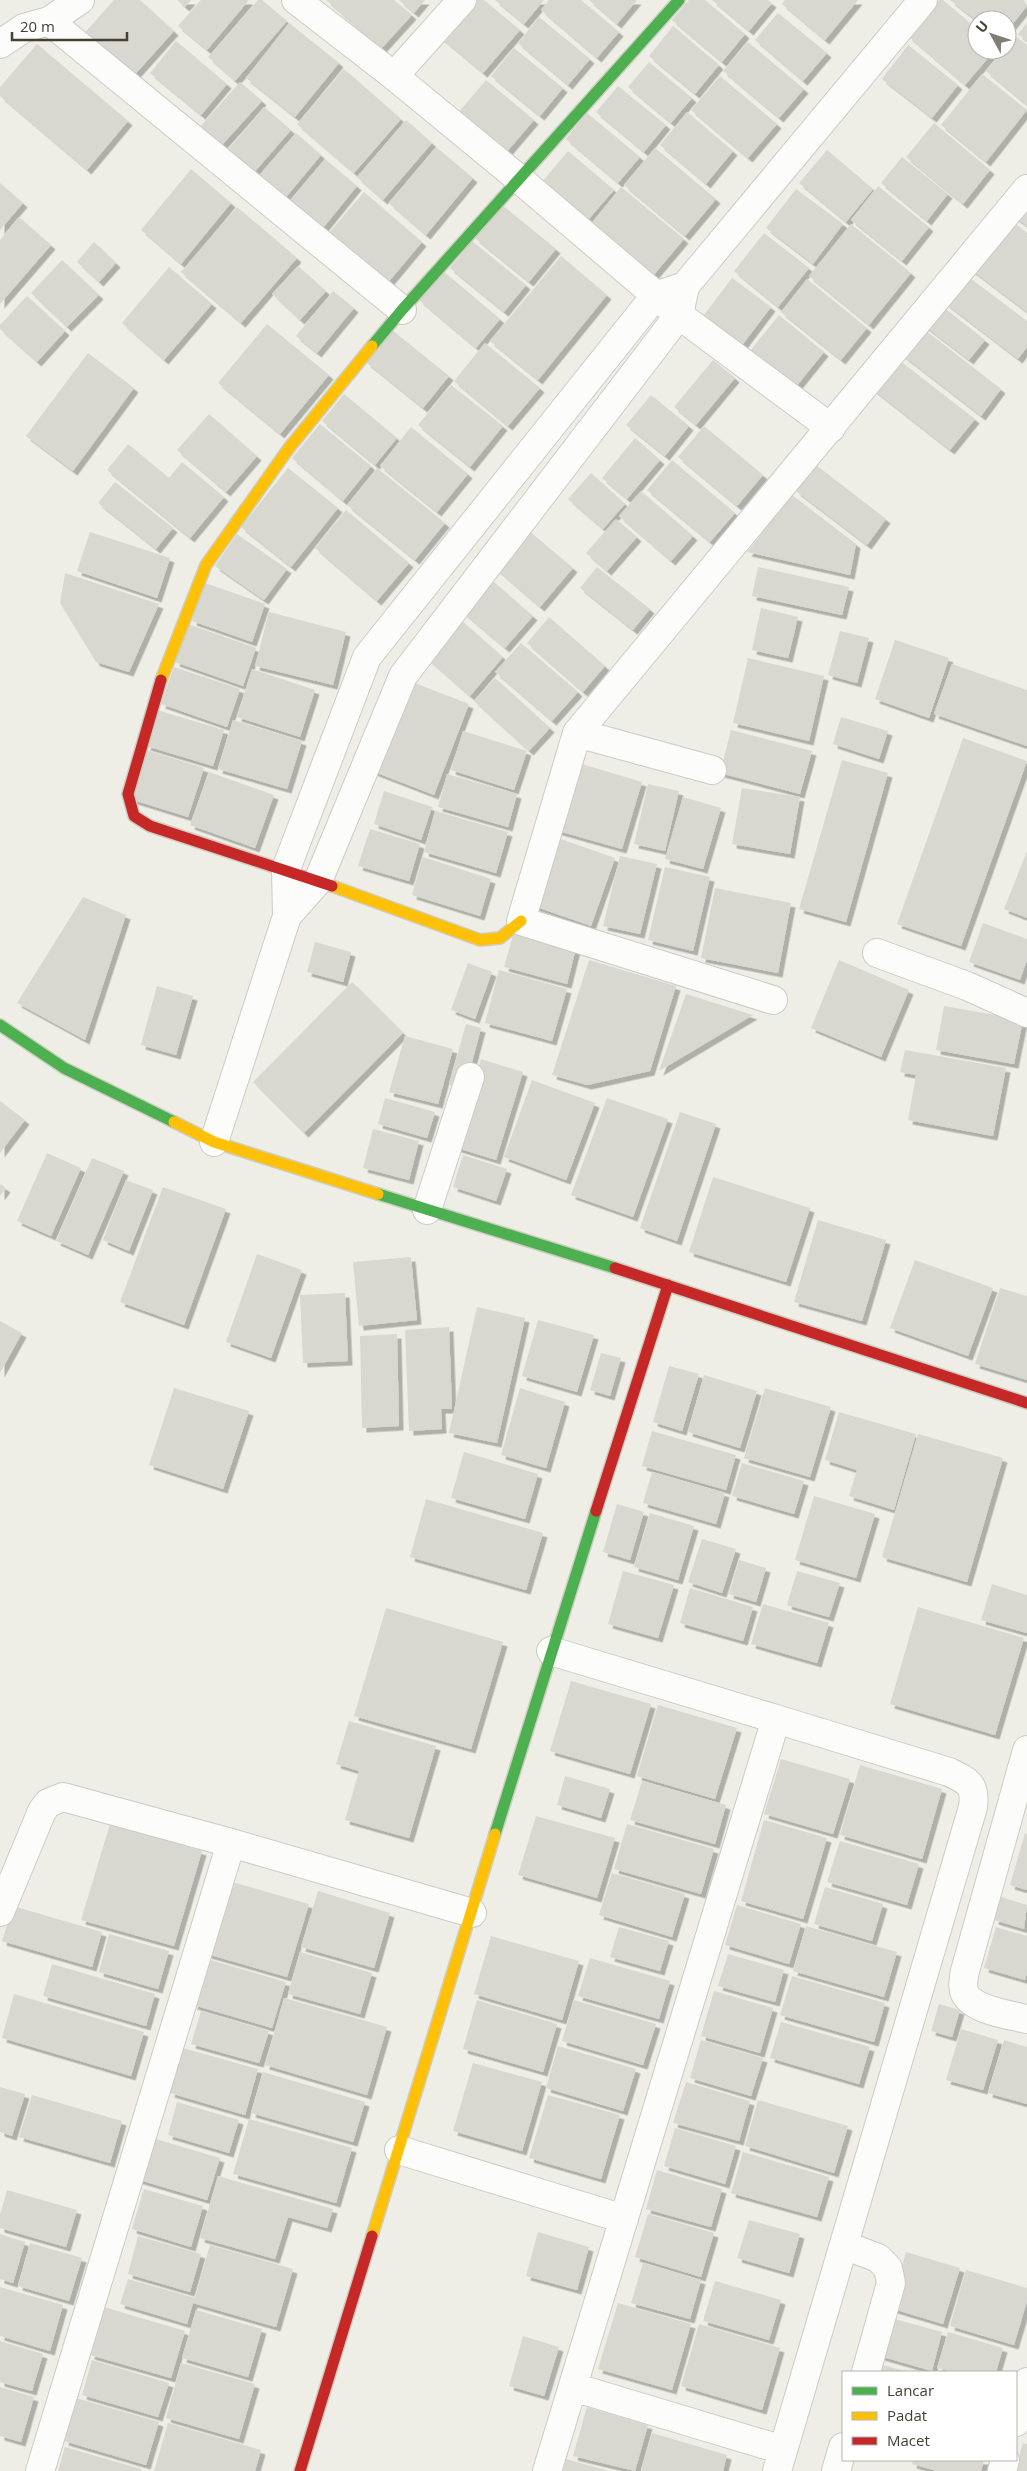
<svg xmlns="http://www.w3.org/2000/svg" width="1027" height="2471" font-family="'Open Sans',sans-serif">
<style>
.building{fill:#d8d7d0;filter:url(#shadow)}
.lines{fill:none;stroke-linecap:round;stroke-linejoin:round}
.street-casing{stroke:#ccccc5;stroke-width:30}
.fast-casing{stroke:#cecec0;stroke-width:14}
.slow-casing{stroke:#cecec0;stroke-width:14}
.jam-casing{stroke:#cecec0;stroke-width:14}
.street{stroke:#fcfcfb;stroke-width:28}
.fast{stroke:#4caf50;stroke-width:11}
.slow{stroke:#ffc107;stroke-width:11}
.jam{stroke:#c62828;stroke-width:11}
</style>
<defs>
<filter id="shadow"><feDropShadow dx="4.5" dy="4.5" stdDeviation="0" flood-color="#0004"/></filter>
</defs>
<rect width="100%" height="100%" fill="#eeeee7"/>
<path class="building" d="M114,0H140L174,31L129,81L81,37Z
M177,0H191L185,7Z
M201,0H249L207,50L178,26Z
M258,0H262L287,21L235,81L208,57Z
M326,0H394L412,15L381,49Z
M399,0H425L414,13Z
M471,0H484L520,30L483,73L440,37Z
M495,0H544L524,24Z
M549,0H581L619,32L597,58L541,10Z
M589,0H637L617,24Z
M689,0H705L745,34L722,62L672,20Z
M712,0H768L772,3L749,31Z
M785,0H858L825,40L782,4Z
M939,0H943L977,29V50H995L965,85L908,36Z
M950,0H1024L1027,6L1007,31V20L977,21Z
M778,13L827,53L803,81L755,40Z
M539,17L590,59L568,85L518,43Z
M289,23L339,63L295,117L246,78Z
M1027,23V41L1018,34Z
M673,26L719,65L695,94L649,56Z
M1015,36L1027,45V105L986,71L1003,50H1007V45Z
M176,41L227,84L201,115L150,73Z
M748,42L804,89L779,118L723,71Z
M37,44L128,121L87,170L0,96V87Z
M908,45L958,85L932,118L882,79Z
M514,48L563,88L540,116L491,76Z
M649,62L692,98L671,123L628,87Z
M344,69L401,119L354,173L297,124Z
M982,74L1027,110L986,162L941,125Z
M720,76L777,124L748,158L691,110Z
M486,80L534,120L505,154L457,114Z
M240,82L262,101L220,147L199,128Z
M618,86L666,125L644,152L596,112Z
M264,107L291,130L251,176L225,153Z
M687,112L733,151L706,184L660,145Z
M587,113L640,157L618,183L566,139Z
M406,120L432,143L383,200L357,177Z
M934,123L990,170L963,204L906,157Z
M296,133L321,155L281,203L255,180Z
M436,147L473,178L426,235L389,203Z
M655,148L716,199L685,236L624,185Z
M827,150L873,189L846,222L799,183Z
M568,151L614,190L587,221L541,183Z
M902,157L948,194L927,221L881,183Z
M325,159L357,186L319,233L285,206Z
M191,169L231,203L181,264L141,230Z
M0,183L23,203L0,230Z
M878,186L929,227L902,261L851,220Z
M621,187L684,239L652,277L590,225Z
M796,189L843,224L813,264L766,228Z
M364,192L422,242L386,285L327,235Z
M1027,195V226L1012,215Z
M502,205L556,249L529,282L475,238Z
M237,207L297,258L241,323L181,272Z
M19,217L51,245L0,304V240Z
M1007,217L1027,233V312L969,268Z
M851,224L911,273L869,325L809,276Z
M764,233L809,268L778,307L734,271Z
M472,241L526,285L504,312L450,268Z
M94,242L116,263L99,282L77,262Z
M561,256L607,295L538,380L490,341Z
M62,260L99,295L67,327L31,293Z
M298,266L326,291L300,320L272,294Z
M169,267L212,304L164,360L122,323Z
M443,271L500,319L476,348L419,300Z
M966,275L1027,321V347L1018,359L945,303Z
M732,278L771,307L743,344L704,315Z
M807,279L867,328L841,360L781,312Z
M333,291L354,308L317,353L296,336Z
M27,296L65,331L37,362L0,329V325Z
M938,303L985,340L969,360L922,324Z
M779,315L824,352L795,388L750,351Z
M267,324L329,375L280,434L218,383Z
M921,327L1001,389L981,416L901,354Z
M392,330L449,376L423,408L366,362Z
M485,343L540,388L508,426L454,381Z
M88,353L134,388L73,471L26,436Z
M895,357L975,419L950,450L871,388Z
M713,360L735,378L696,425L674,407Z
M451,385L503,426L470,467L418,425Z
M344,394L397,438L375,465L322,421Z
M651,395L689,426L665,456L626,425Z
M209,414L257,456L226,492L177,450Z
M320,424L371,466L343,501L292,458Z
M704,426L763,475L737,506L678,457Z
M411,427L468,474L437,512L380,466Z
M635,438L660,460L627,499L602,478Z
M128,444L169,478L182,462L224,497L190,538L107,470Z
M672,460L735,513L710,542L647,490Z
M816,465L886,519L867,545L796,491Z
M288,468L338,508L291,567L241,527Z
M377,468L445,523L415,560L347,505Z
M591,473L625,504L603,529L568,499Z
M115,482L173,528L156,549L98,503Z
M641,491L693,536L671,561L619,516Z
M792,495L856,544L850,575L747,552Z
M346,510L409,563L377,601L315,548Z
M616,519L637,537L607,571L586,553Z
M529,531L573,568L540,607L496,569Z
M90,532L170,558L157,598L77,571Z
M237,534L287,569L264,600L215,566Z
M597,567L650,609L633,630L580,588Z
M758,567L849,587L842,615L752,596Z
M65,573L159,604L129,672L96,662L60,603Z
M488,577L533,616L505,648L460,610Z
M205,583L265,604L252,642L192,621Z
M761,608L798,617L788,658L752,650Z
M269,612L346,632L333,685L255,666Z
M455,615L503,657L470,696L422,654Z
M549,617L605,666L583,692L527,643Z
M188,624L256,648L243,686L175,662Z
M840,631L869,638L857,683L828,675Z
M895,640L949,658L929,718L875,699Z
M521,643L578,692L552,721L495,672Z
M748,658L824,676L809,741L733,723Z
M952,664L1027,690V746L934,714Z
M174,667L240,689L227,727L161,704Z
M252,669L315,690L300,737L237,717Z
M495,678L550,728L529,751L474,701Z
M407,680L469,704L434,795L372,771Z
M157,710L224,730L213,766L146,746Z
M841,717L888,731L879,759L833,744Z
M233,720L302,741L287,789L218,769Z
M731,730L812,751L800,794L720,773Z
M463,731L527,751L514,790L451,770Z
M963,738L1027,761L961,946L897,924Z
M146,750L204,768L188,817L130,799Z
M842,760L888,773L846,922L799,909Z
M575,762L642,782L622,849L555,830Z
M209,772L274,795L255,848L190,825Z
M447,774L517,794L508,827L438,807Z
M648,784L679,791L665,851L634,844Z
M742,788L800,797L790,854L732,844Z
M384,791L432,807L421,840L374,824Z
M683,797L721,808L703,869L665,859Z
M435,811L508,832L496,873L424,852Z
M370,829L420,844L409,881L358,866Z
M555,837L615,858L591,926L531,905Z
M1027,851V918L1004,909Z
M620,856L657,864L640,934L603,926Z
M423,857L491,879L480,916L412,895Z
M665,867L710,877L693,951L648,940Z
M715,888L791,903L778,973L701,958Z
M83,897L126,915L85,1040L17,1003Z
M983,923L1027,939V960L1020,980L969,962Z
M514,932L576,948L567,984L504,967Z
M315,942L351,952L343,982L307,972Z
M589,960L676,986L650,1071L587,1085L552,1075Z
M839,960L909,990L881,1057L811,1028Z
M468,963L492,972L475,1019L451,1010Z
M499,970L567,989L552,1041L485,1023Z
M352,982L403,1033L304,1133L253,1082Z
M157,986L193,996L176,1055L141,1045Z
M686,994L753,1015L659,1071Z
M944,1006L1023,1020L1014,1064L936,1050Z
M466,1024L481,1028L465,1089L449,1085Z
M405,1036L453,1049L438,1104L389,1092Z
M905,1050L1006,1068L993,1136L908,1120L916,1075L900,1072Z
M481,1059L523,1072L496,1160L454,1147Z
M532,1080L595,1103L566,1180L504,1157Z
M385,1098L435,1112L427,1138L378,1124Z
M607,1098L668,1119L633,1217L571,1195Z
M0,1101L25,1120L0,1153Z
M680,1112L716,1124L677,1241L640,1228Z
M373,1129L419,1141L409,1180L363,1168Z
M47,1153L81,1168L51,1236L17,1221Z
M463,1155L507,1169L496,1201L453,1187Z
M92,1158L124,1171L88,1255L56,1241Z
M713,1177L810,1208L786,1282L689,1252Z
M126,1180L153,1190L129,1251L103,1240Z
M0,1184L6,1188L0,1196Z
M163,1187L226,1209L184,1325L120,1302Z
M818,1220L886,1240L862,1321L794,1302Z
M257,1254L302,1270L271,1358L226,1342Z
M411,1257L417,1320L359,1326L353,1262Z
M915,1260L993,1288L968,1356L890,1328Z
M1000,1288L1027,1296V1380L975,1364Z
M345,1293L348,1361L303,1363L300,1295Z
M477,1307L525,1318L497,1443L449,1433Z
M538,1320L594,1335L577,1392L522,1376Z
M0,1321L22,1333L0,1373Z
M449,1327L452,1409H441L442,1429L409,1431L405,1330Z
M397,1334L399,1426L362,1428L360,1336Z
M601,1353L621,1358L610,1396L590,1390Z
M669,1366L699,1374L682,1431L653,1422Z
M704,1375L757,1391L740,1448L688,1432Z
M174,1388L249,1411L223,1489L149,1465Z
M520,1388L565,1402L546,1468L501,1455Z
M765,1388L831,1407L810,1477L744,1458Z
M839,1412L916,1434L894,1510L849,1496L857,1470L825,1460Z
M652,1431L736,1455L726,1490L642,1466Z
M918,1434L1003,1458L967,1582L882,1557Z
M464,1452L538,1474L525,1519L451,1498Z
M742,1463L804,1481L794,1514L732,1496Z
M652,1472L725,1493L716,1524L643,1503Z
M814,1496L875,1514L856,1578L795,1560Z
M426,1499L543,1533L526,1590L410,1557Z
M617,1504L644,1512L630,1560L603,1552Z
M650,1513L694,1526L678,1580L634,1567Z
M702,1539L736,1549L722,1593L688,1582Z
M739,1560L766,1568L756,1602L729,1594Z
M623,1571L674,1585L658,1638L608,1624Z
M797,1571L840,1583L829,1617L787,1605Z
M992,1584L1027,1595V1633L981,1620Z
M690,1588L753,1607L743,1641L680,1623Z
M763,1604L829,1623L817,1663L751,1644Z
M918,1607L1024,1638L995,1735L890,1704Z
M386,1608L503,1642L471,1749L354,1716Z
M571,1681L651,1704L630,1774L550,1751Z
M658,1705L737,1728L715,1799L637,1776Z
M349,1721L436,1746L409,1838L345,1820L359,1771L336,1764Z
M781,1759L850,1779L833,1834L764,1814Z
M860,1765L942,1789L922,1859L840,1835Z
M565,1776L610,1789L601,1818L557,1805Z
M642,1781L726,1805L715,1844L630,1820Z
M536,1816L615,1838L597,1898L518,1875Z
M764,1820L827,1838L803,1919L741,1901Z
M110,1824L202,1851L174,1946L81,1920Z
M627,1824L714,1849L701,1894L614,1869Z
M1025,1833L1027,1834V1890L1010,1885Z
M840,1841L919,1864L907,1905L827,1882Z
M612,1873L685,1894L672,1937L599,1915Z
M229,1881L309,1904L287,1977L207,1954Z
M825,1887L883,1904L872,1941L814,1924Z
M318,1891L390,1913L374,1968L301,1947Z
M1001,1897L1027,1905L1024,1929L994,1920Z
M737,1905L801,1924L789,1964L725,1945Z
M13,1906L102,1932L92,1967L2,1941Z
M806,1926L897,1952L884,1997L793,1971Z
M619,1927L669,1941L660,1971L610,1957Z
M996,1927L1027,1936V1972L1025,1980L984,1968Z
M109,1934L169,1951L158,1989L99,1972Z
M491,1936L579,1961L562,2020L474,1994Z
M300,1952L372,1973L360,2014L288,1994Z
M728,1954L784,1970L775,2002L718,1986Z
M590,1958L670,1981L659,2019L578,1996Z
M207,1959L286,1982L272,2028L193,2005Z
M52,1964L155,1994L146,2026L43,1996Z
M792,1976L885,2003L874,2042L780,2015Z
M714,1991L773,2008L760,2053L701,2036Z
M14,1994L144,2032L131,2076L2,2038Z
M284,1998L387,2027L367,2095L265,2065Z
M477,2000L557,2024L543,2072L463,2049Z
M574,2000L656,2024L643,2065L562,2041Z
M939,2004L960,2010L952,2037L931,2031Z
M201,2011L269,2031L259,2063L191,2044Z
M781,2022L870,2047L859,2084L770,2058Z
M961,2029L998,2040L983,2090L946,2080Z
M701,2040L763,2058L751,2096L690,2078Z
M1004,2040L1027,2047V2104L988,2093Z
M558,2046L636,2069L623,2111L546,2088Z
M183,2048L258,2069L245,2115L170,2093Z
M473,2063L542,2082L522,2151L453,2131Z
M263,2072L365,2102L353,2142L251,2113Z
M686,2082L750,2101L739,2141L673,2123Z
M0,2087L25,2094L12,2136L0,2132Z
M32,2095L122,2121L110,2163L19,2137Z
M548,2095L620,2115L601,2179L529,2158Z
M758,2100L848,2126L834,2173L745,2146Z
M177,2102L239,2120L229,2153L168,2135Z
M249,2119L352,2148L336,2203L233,2174Z
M675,2128L736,2146L725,2184L664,2166Z
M149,2137L220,2158L207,2200L136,2179Z
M743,2152L829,2177L817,2217L731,2193Z
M657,2170L722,2189L711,2227L646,2209Z
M218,2176L333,2209L327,2228L288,2217L275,2259L200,2238Z
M144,2189L203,2206L191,2247L132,2229Z
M7,2190L77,2210L66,2247L0,2228V2215Z
M648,2214L714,2233L701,2277L635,2257Z
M749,2220L800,2234L789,2273L737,2258Z
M538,2232L589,2247L577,2290L526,2276Z
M0,2234L25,2242L13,2283L0,2279Z
M138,2236L201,2254L190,2292L128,2274Z
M30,2243L82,2258L69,2301L18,2286Z
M210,2245L293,2269L276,2327L193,2303L187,2324L120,2304L128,2279L195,2298Z
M906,2252L960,2268L943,2324L890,2308Z
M643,2263L701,2280L690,2319L631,2303Z
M966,2270L1027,2288V2301L1014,2345L950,2326Z
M715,2281L781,2300L769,2340L703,2321Z
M0,2287L63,2305L50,2351L0,2336Z
M618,2303L691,2324L672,2390L598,2369Z
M104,2307L185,2331L171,2378L90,2355Z
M196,2310L262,2329L248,2377L182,2358Z
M891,2318L942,2332L932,2371L880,2356Z
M699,2324L780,2348L762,2410L681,2386Z
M948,2332L1003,2348L996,2372H954L937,2368Z
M523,2336L559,2347L544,2396L509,2386Z
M0,2341L43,2354L32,2391L0,2382Z
M92,2360L169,2383L158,2417L82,2395Z
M181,2363L255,2384L239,2439L166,2418Z
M876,2363L908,2372H874Z
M0,2387L34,2397L21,2442L0,2436Z
M76,2398L159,2422L146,2465L64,2441Z
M587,2407L648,2425L635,2471L573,2456Z
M168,2423L261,2450L255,2471H154Z
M652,2433L727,2455L723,2471H641Z
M1023,2443L1027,2444V2471H1015Z
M65,2447L141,2469V2471H58Z
M566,2459L606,2470V2471H563Z
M913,2460H984L981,2471H937L912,2464Z"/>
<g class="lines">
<g class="street-casing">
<path id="street" d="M296,0L394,76L518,178L679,315L831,428
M49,21L80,0
M0,44L24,28L49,21L402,310
M394,76L462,0
M577,733L712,770
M287,916L318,881L403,676L679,315L685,286L923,0
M877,953L967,986L1027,1013
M773,1000L521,921L577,733L1027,189
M214,1142L287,916L286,869L367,657L655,296L685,286
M427,1210L470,1077
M776,1719L949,1772C968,1781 976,1784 973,1807L777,2471
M1027,1750L965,1971C964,1977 962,1985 964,1991C970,2010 1010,2015 1027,2019
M231,1843L472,1913
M0,1912L42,1811L48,1803L63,1797L231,1843L40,2471
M399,2150L624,2219
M844,2245L878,2258L888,2268L891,2283L866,2372
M573,2387L783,2450
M1016,2422L1027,2382
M547,2471L776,1719L551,1651
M836,2471L843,2447
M1002,2471L1005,2460"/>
</g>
<g class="fast-casing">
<path id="fast" d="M372,346L402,310L679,0
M0,1025L64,1068L174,1122
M378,1194L615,1268
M495,1834L596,1511"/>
</g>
<g class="slow-casing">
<path id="slow" d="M161,680L206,565L289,448L372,346
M332,886L480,940L500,938L521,921
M174,1122L214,1142L378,1194
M372,2236L495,1834"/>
</g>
<g class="jam-casing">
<path id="jam" d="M161,680L128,794L134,816L150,826L332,886
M615,1268L1027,1403
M596,1511L668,1285
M300,2471L372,2236"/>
</g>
<use href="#street" class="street"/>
<use href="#fast" class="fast"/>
<use href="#slow" class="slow"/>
<use href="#jam" class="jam"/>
</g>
<rect x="842" y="2371" width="175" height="90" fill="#ffffff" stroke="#b4b3ae"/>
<rect x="852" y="2387" width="25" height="8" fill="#4caf50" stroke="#b4b3ae"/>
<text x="887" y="2396" font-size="15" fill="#434134">Lancar</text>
<rect x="852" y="2412" width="25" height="8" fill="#ffc107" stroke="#b4b3ae"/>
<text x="887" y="2421" font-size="15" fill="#434134">Padat</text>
<rect x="852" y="2437" width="25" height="8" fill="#c62828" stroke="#b4b3ae"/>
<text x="887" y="2446" font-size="15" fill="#434134">Macet</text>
<g transform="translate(992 35) rotate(310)"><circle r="24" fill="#ffffff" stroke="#b4b3ae"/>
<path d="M0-4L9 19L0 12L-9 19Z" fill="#7f7e73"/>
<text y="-8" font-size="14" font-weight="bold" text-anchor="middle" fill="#434134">U</text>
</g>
<path d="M12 32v8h115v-8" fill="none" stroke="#434134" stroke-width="2.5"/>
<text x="20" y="32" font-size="15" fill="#434134" stroke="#ffffff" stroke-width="4" paint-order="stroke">20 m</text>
</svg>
